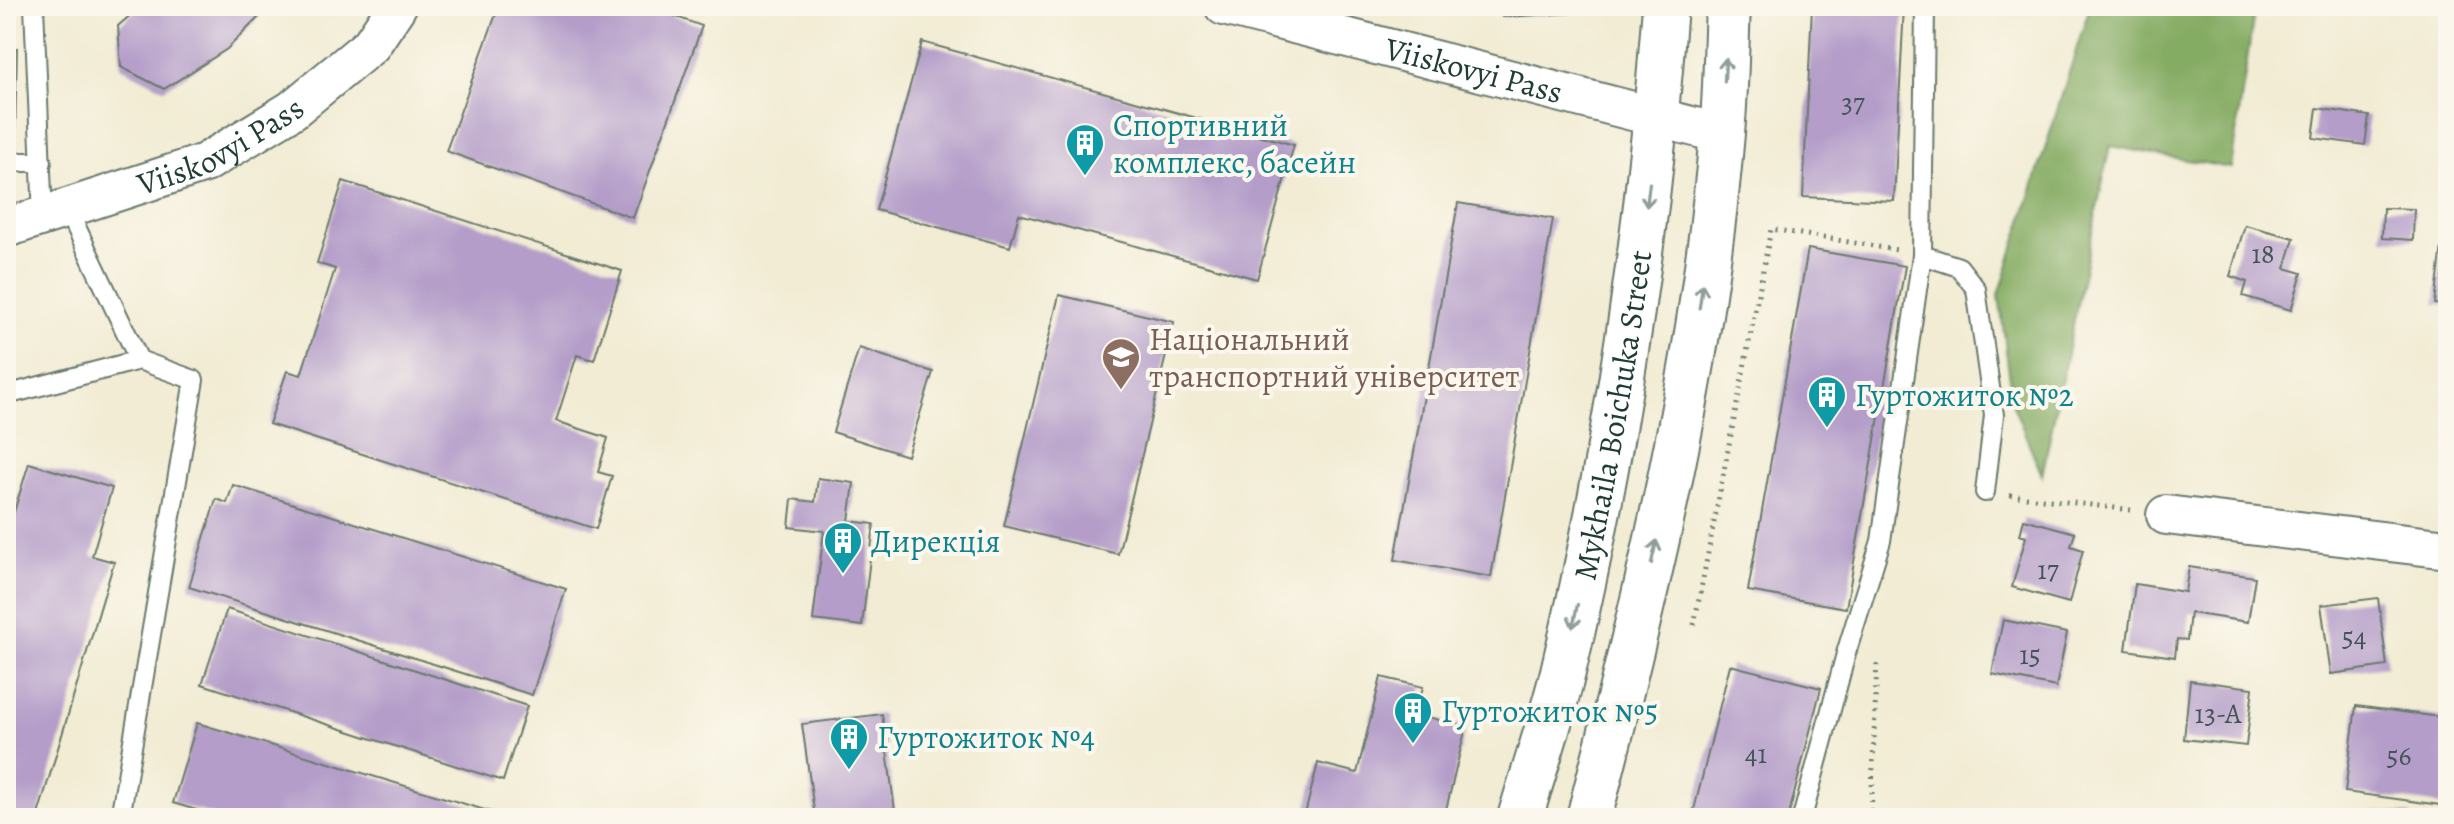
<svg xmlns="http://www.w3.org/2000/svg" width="2454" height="824" font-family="Alegreya,serif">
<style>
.forest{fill:#85ac63;stroke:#52744c;stroke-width:2}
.building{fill:#b49dc9}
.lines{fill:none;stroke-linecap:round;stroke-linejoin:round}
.service-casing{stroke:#697a6c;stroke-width:22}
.minor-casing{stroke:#697a6c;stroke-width:42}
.primary-casing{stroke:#697a6c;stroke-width:48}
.path{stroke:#697a6c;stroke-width:5;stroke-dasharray:2 6;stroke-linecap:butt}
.service{stroke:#fff;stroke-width:18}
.minor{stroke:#fff;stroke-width:38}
.primary{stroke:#fff;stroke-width:44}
.oneway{stroke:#8f9e9a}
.labels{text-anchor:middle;stroke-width:8;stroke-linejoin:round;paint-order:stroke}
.number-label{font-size:28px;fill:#445559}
.street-label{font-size:32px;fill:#1f3d34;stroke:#fbf7ec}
.culture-label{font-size:32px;fill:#0d838f;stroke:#fbf7ec;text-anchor:start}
.education-label{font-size:32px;fill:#785e54;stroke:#fbf7ec;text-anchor:start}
</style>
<rect width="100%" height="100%" fill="#fbf7ec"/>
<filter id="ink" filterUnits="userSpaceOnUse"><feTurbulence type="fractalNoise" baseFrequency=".0125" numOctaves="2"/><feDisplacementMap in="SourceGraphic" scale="16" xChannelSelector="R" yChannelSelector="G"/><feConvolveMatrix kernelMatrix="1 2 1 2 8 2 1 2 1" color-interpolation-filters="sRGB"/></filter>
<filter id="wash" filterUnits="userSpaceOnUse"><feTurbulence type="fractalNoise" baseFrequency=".006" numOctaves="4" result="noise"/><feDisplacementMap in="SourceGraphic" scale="32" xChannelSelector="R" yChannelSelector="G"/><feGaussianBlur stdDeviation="1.8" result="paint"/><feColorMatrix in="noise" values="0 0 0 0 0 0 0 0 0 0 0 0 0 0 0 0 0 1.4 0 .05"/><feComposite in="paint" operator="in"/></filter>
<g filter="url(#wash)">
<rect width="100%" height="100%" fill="#f2ecd4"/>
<path class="forest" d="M2090,6H2255L2231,168L2110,146L2042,475L2013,405L1999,295Z"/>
<g id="blocks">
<path class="building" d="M141,6H270L227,49L164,89L121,67L118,26Z
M499,6H646L702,26L633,218L446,151Z
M1501,6H1573V13L1502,17Z
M1812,6H1904L1894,201L1803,197Z
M922,42L1294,145L1257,279L1019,214L1010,247L876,210Z
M6,48H17L15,134H6Z
M2317,108L2369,116L2365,145L2313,138Z
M343,181L622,271L594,360L577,355L556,421L608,438L598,472L612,476L596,529L269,424L287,371L301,375L335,269L317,263Z
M1458,203L1553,219L1491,577L1395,560Z
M2383,208L2414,209L2413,240L2382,238Z
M2245,225L2294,238L2285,268L2302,273L2291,310L2243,296L2247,282L2230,276Z
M2443,237L2448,238V305L2435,304Z
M1808,249L1905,266L1846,608L1748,591Z
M1059,295L1174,322L1118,554L1004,526Z
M859,348L933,372L907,456L833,432Z
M29,463L112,488L92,556L114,562L37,818H11L6,817V527L9,528Z
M818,478L854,483L849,521L874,524L862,626L813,620L824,531L789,527L792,499L815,502Z
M233,485L566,589L532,695L189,587L216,499L227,503Z
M2024,519L2075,533L2071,546L2083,550L2069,603L2012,587L2026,537L2020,535Z
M2189,567L2255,577L2248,622L2190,613L2187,640L2177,639L2175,657L2126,650L2135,584L2185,592Z
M2378,598L2387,666L2331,674L2321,605Z
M227,609L527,706L503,781L202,684Z
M2003,620L2067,633L2056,687L1992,674Z
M1730,665L1821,688L1788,818H1692Z
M1381,677L1423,687L1416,714L1466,727L1444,818H1304L1318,763L1357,773Z
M2190,680L2253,688L2246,746L2184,739Z
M2356,706L2448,718V806L2345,792Z
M882,714L896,818H815L802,724Z
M197,723L508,817V818H223L173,803Z
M2374,811L2411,814V818H2373Z"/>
</g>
</g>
<g filter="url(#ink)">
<use href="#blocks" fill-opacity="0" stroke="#697a6c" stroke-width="2"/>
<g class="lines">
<g class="service-casing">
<path id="service" d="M34,6L43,218
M6,162H42
M68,210L139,360L194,380L120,818
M1922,255L1959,267L1976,289L1994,415L1985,492
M6,395L139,360
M1802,818L1847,650L1881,541L1922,255L1925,6"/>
</g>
<g class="minor-casing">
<g id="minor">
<path id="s1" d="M1224,6L1722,134"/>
<path id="s2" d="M6,228L205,163L292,110L371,45L397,6"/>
<path d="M2166,515L2448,549"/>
</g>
</g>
<g class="primary-casing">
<g id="primary">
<path id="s3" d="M1520,818C1534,770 1551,721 1563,672C1615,453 1649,231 1665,6"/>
<path d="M1589,818C1647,593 1703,365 1722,133C1726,91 1726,48 1728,6"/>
</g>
</g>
<path class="path" d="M2010,495L2131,510
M1694,625L1771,229L1897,250
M1871,818L1877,659"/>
<use href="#service" class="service"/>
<use href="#minor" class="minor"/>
<use href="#primary" class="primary"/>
</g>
<defs><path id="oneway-shaft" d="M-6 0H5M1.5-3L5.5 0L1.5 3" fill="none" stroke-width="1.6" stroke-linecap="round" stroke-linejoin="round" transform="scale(2)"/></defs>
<g class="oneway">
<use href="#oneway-shaft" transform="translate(1725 70) rotate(-87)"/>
<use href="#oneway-shaft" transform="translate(1648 195) rotate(97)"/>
<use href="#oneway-shaft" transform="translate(1701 296) rotate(-82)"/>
<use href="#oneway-shaft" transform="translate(1654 552) rotate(-77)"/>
<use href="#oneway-shaft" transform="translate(1575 616) rotate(102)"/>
</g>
</g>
<defs>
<g id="building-pin" transform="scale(2)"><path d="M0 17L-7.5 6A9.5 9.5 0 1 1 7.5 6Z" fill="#0f9aa8" stroke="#fbf7ec"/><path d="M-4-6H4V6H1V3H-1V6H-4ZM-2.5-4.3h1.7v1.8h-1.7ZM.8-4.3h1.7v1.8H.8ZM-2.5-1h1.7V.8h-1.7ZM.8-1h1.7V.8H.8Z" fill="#fff"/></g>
<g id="university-pin" transform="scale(2)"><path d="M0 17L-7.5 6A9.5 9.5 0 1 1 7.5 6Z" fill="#8d6e63" stroke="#fbf7ec"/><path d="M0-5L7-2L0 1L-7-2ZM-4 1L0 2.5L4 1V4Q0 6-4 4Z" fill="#fff"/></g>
</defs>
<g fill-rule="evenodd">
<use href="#building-pin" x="1085" y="143"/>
<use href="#university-pin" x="1121" y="357"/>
<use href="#building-pin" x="1827" y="395"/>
<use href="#building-pin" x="843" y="541"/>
<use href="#building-pin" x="1413" y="711"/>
<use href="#building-pin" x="849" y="737"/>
</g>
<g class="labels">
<g class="number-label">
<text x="1853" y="112">37</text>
<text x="2263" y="263">18</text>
<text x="2048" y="579">17</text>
<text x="2354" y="646">54</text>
<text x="2030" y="664">15</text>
<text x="2218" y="723">13-А</text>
<text x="1756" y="763">41</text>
<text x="2399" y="765">56</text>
</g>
<g class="street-label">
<text dy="11" stroke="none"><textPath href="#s1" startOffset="258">Viiskovyi Pass</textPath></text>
<text dy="11" stroke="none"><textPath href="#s2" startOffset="230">Viiskovyi Pass</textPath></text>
<text dy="11" stroke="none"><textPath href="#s3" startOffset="414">Mykhaila Boichuka Street</textPath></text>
</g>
<g class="culture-label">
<text x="1113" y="136">Спортивний<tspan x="1113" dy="37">комплекс, басейн</tspan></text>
<text x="1855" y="406">Гуртожиток №2</text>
<text x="871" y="552">Дирекція</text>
<text x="1441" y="722">Гуртожиток №5</text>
<text x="877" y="748">Гуртожиток №4</text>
</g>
<g class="education-label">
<text x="1149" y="350">Національний<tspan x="1149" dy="37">транспортний університет</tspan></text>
</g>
</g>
<rect width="2454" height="824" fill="none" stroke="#fbf7ec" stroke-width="32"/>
</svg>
